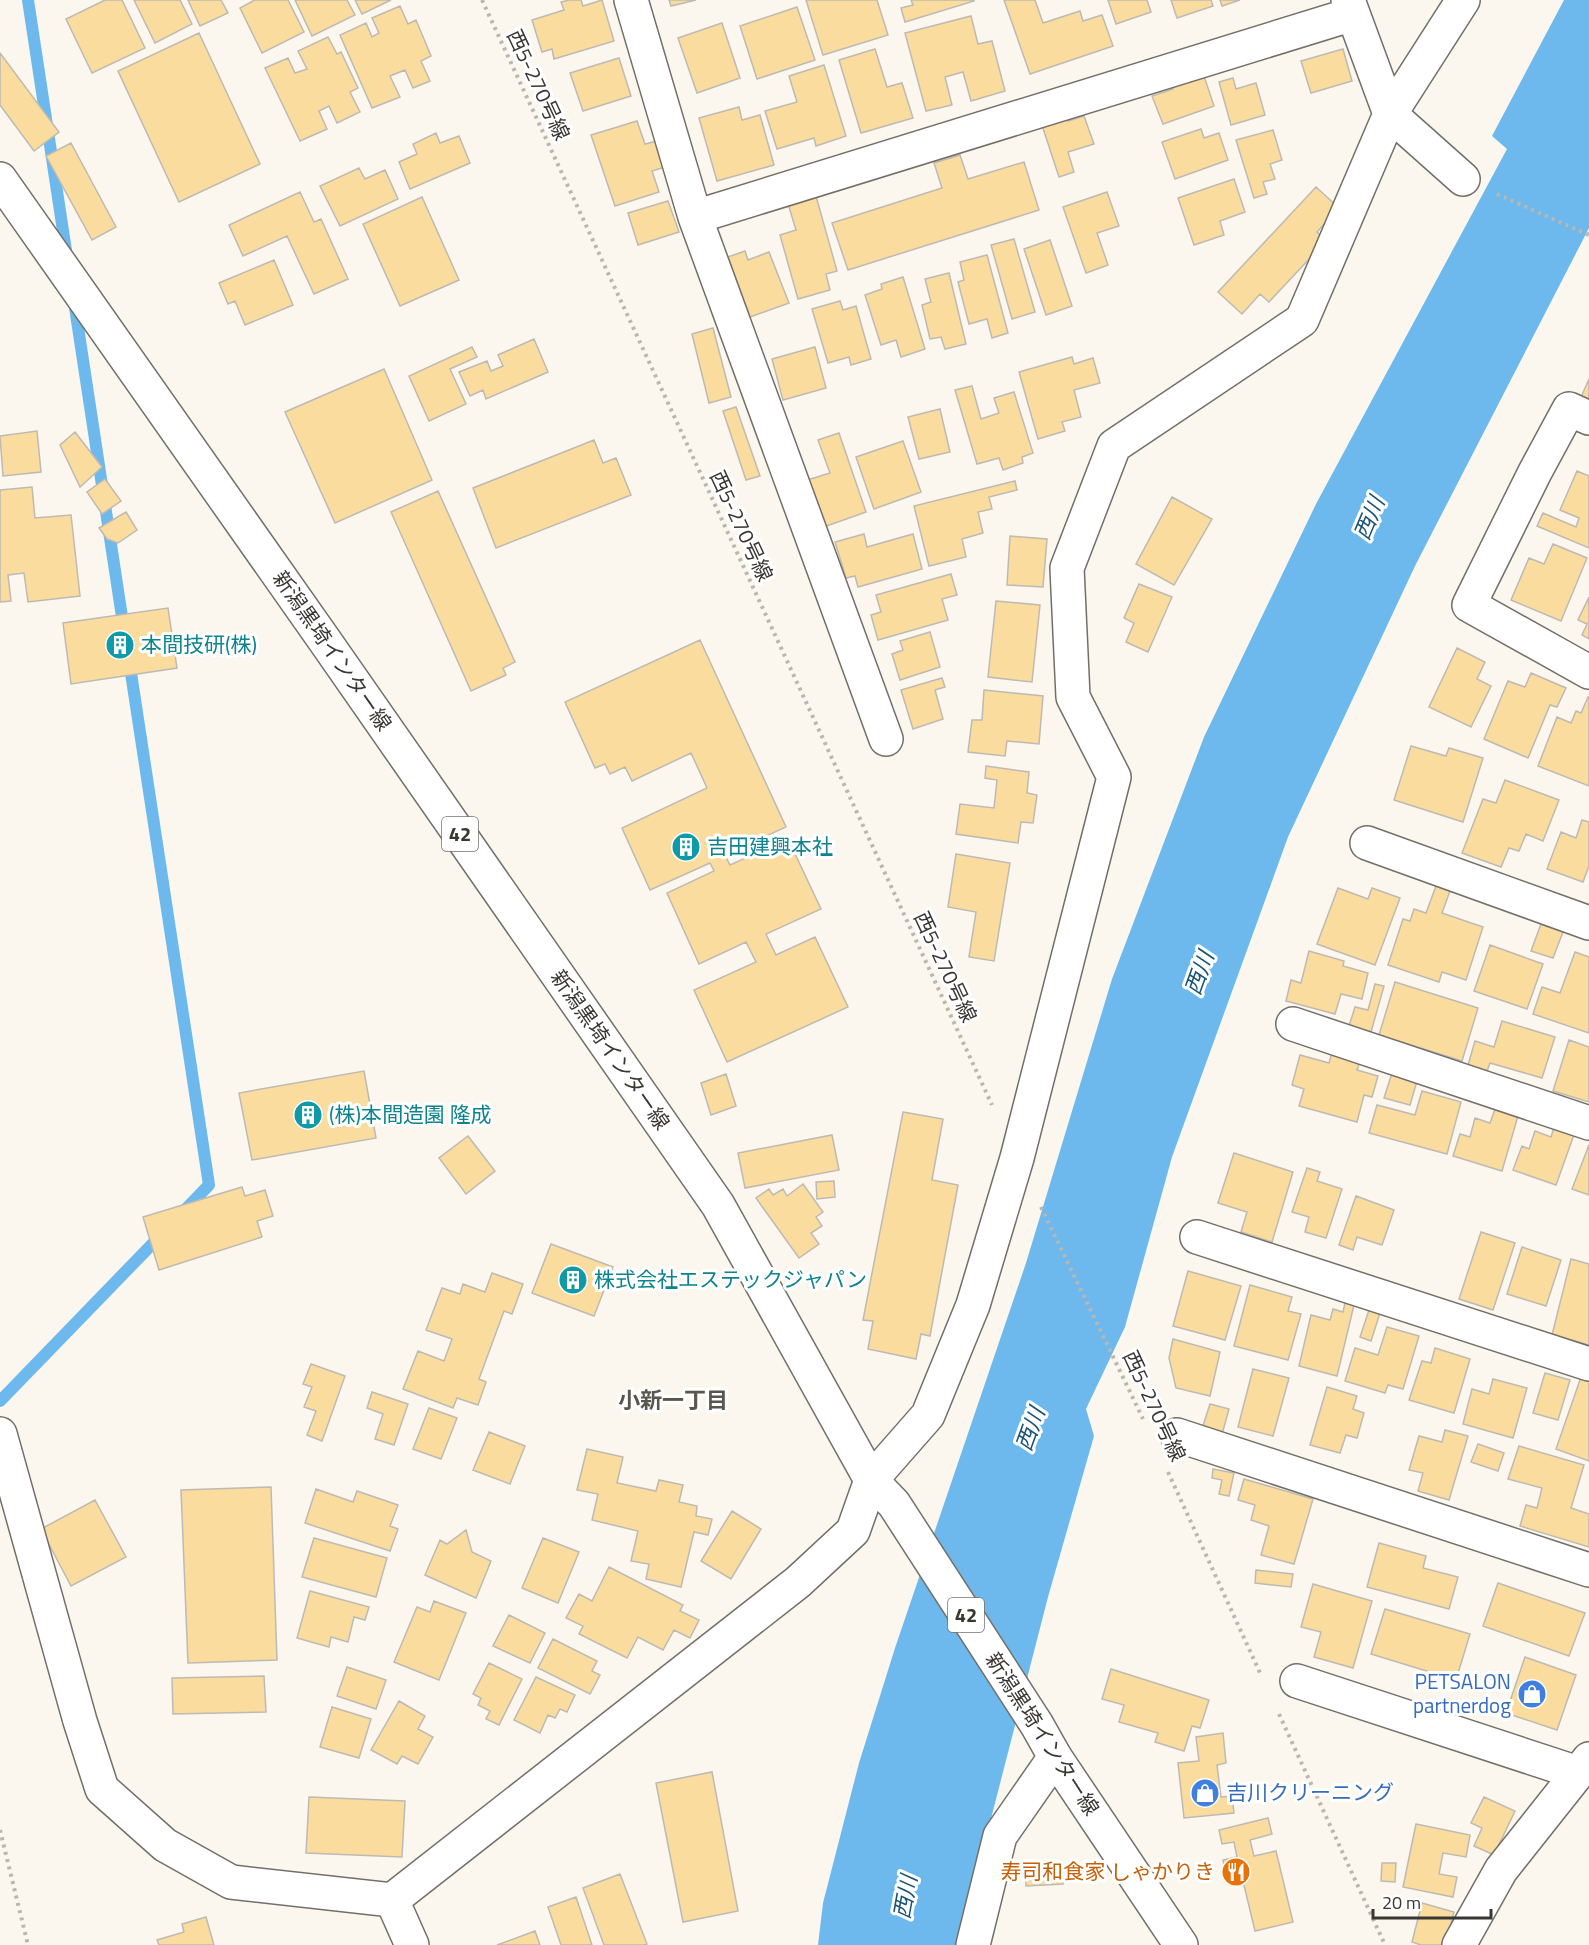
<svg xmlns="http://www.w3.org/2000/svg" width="1589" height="1945" font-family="'Titillium Web','Noto Sans JP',sans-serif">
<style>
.water{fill:#6db9ee}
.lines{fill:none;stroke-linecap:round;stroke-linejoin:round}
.stream{stroke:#6db9ee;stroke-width:12}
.building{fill:#fadd9e;stroke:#bebab2;stroke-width:1.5}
.street-casing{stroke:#736f68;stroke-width:36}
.primary-casing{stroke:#736f68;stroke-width:36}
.path{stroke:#bab6b0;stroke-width:4;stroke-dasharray:3 4.5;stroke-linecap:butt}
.street{stroke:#fff;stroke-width:33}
.primary{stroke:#fff;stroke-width:33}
.labels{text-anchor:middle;stroke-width:6;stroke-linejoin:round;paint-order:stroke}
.shield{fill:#fff;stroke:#747371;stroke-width:1.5}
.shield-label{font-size:20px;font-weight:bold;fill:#393734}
.street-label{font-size:21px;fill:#393734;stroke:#fff}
.culture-label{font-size:21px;fill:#0d838f;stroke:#fff;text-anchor:start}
.shop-label{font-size:21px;fill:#366cbe;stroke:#fff;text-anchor:end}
.food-label{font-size:21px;fill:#c56008;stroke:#fff;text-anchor:end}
.water-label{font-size:22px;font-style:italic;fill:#195275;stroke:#fff}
.neighbourhood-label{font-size:22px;font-weight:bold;fill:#59564f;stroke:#fff}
</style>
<rect width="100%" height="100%" fill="#fbf7ef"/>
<path class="water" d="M1564,0H1589V228L1415,566L1288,837L1172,1157L1125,1327L1086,1409L1094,1436L1048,1597L966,1916L961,1945H818L823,1903L859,1763L895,1648L1026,1263L1112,979L1204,737L1316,504L1507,149L1492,136Z"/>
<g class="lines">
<path class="stream" d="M28,0L67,257
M74,301L124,630
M129,660L209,1185L182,1213
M0,1401L162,1234"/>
</g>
<path class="building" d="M105,0H122L145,48L92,73L66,19Z
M134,0H180L192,24L155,43Z
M188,0H221L228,13L200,26Z
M253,0H288L304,32L262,53L240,8L253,1Z
M295,0H347L355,15L312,36Z
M355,0H391L362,14Z
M569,0H581L583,6L602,0L614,41L554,59L552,49L542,52L532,20L564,10L561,2Z
M669,0H696L671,6Z
M806,0H877L888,35L823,55Z
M911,0H974V1L905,22L901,8L913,5Z
M1004,0H1035L1043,23L1080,11L1083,21L1102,15L1113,46L1030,74Z
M1108,0H1147L1151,12L1116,24Z
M1171,0H1211L1213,6L1177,18Z
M1220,0H1240L1222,6Z
M400,6L408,24L416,20L431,56L421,61L430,81L413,88L405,70L390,76L400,97L372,108L340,35L366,23L372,37L379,33L372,18Z
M797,7L815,60L757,79L740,26Z
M971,16L978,44L992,41L1005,91L971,101L963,72L945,77L952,105L926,111L905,33Z
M722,23L740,78L697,93L678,38Z
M199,33L260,164L179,202L118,71Z
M328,37L337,54L341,52L358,88L350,92L360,112L337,123L329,106L319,111L327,129L300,141L265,68L288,58L295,73L307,69L298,51Z
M875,49L887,87L902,83L913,118L861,133L839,60Z
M1343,49L1352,81L1311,93L1301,61Z
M0,53L59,132L34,151L0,105Z
M619,58L631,96L583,111L570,73Z
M824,65L846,136L816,146L814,138L777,149L765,111L797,102L789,76Z
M1202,70L1214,106L1163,124L1152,96L1173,89L1169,81Z
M1233,78L1236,89L1256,83L1265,115L1231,125L1219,82Z
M739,107L742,120L760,115L774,165L717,181L699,118Z
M1064,112L1068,121L1084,116L1094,144L1068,152L1074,172L1059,177L1040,119Z
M637,121L645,144L657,141L665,167L652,171L659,192L615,206L591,135Z
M1201,129L1204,138L1219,133L1228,160L1175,179L1162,142Z
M1273,130L1282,160L1270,164L1275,179L1263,182L1267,194L1254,198L1236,140Z
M436,133L440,143L459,136L470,163L410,189L399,162L417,154L413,144Z
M71,143L116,227L92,240L46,156Z
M960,155L968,179L1024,162L1039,210L848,270L832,223L942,188L934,163Z
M359,168L365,179L385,170L398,199L340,226L320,186Z
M1234,179L1245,212L1220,221L1224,235L1194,245L1178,198Z
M1316,187L1339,208L1317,232L1326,241L1269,302L1260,294L1242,314L1218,292Z
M814,189L837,271L826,274L830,290L798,299L780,235L796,230L786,197Z
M300,192L314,222L321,219L348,279L314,294L287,236L243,256L229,225Z
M1107,192L1119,226L1097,233L1108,265L1086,273L1063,207Z
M422,197L459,280L400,306L363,224Z
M668,201L679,232L638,245L628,213Z
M1014,239L1035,312L1012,319L991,245Z
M1050,240L1072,306L1046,315L1024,249Z
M745,251L748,260L769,252L789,303L750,317L728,257Z
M987,255L1008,333L992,338L987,319L969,324L958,282L964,280L960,262Z
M274,260L293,305L245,325L235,301L228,304L219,283Z
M949,273L966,344L945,349L941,337L930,339L922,305L931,302L925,279Z
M903,277L925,349L901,357L896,340L881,345L865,295L882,289L881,284Z
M840,301L843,310L856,306L871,359L851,365L849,357L828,363L812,309Z
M713,328L731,397L709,403L692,334Z
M534,339L548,372L486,399L483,390L470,396L459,372L487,361L491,371L503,366L498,355Z
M472,347L477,357L450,369L466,404L429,421L409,376Z
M815,347L826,388L783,400L772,359Z
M1072,357L1074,364L1093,358L1100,383L1074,390L1081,417L1062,422L1065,431L1038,439L1019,372Z
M384,369L432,480L335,523L285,412Z
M1589,379V409L1578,404Z
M972,386L981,419L999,413L994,398L1014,392L1033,453L1022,457L1023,463L1003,470L999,458L977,464L955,390Z
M736,407L760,476L746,480L723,411Z
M940,409L950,452L919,459L908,417Z
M37,431L41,472L3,476L0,436Z
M75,432L102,467L80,487L60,445Z
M839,433L866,512L821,528L804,481L830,473L818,440Z
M594,440L603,463L616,458L631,495L496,548L473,488Z
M903,441L921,492L874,509L856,457Z
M1577,471L1589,476V548L1537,526L1543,513L1576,527L1579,518L1560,510Z
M105,479L121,501L102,514L87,492Z
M1015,481L1017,490L989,497L992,509L978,512L983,533L962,539L966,557L929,566L914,506Z
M32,487L35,518L71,515L80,596L28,602L24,573L8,575L11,601L0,602V490Z
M438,491L515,662L503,668L506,675L471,691L391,512Z
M1172,497L1212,519L1174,585L1136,564Z
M126,512L137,530L118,543L107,539L99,528Z
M864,534L867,547L913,534L922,569L858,587L855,576L846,578L835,542Z
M1010,536L1047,539L1043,587L1007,585Z
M1553,544L1587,558L1561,621L1511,600L1529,558L1544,564Z
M951,574L957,595L942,599L948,620L878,640L871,615L881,612L876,595Z
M1139,584L1172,597L1148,652L1126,642L1134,623L1124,618Z
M1589,597V639L1582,635L1587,624L1578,620Z
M996,601L1040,605L1032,682L988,677Z
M168,608L177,668L71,684L63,623Z
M930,632L940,667L900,680L892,654L903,650L900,641Z
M700,640L786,827L725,855L730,865L788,839L821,909L766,934L776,955L815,937L848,1007L727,1062L694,990L756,962L746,942L699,964L667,893L714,871L710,863L650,890L622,828L707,788L691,753L632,781L625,767L610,774L605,764L595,768L565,702Z
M1457,648L1485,662L1477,679L1491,686L1471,727L1429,707Z
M1531,673L1566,688L1557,707L1550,705L1528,758L1484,739L1508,681L1525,687Z
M942,678L945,687L935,690L943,719L913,729L901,690Z
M984,690L1043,696L1039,744L1007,741L1005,756L968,752L972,720H982Z
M1588,697H1589V786L1538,766L1557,717L1571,723L1576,711L1581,713Z
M1411,746L1446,756L1449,748L1483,758L1463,822L1394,800Z
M986,766L1029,772L1027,793L1037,795L1033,823L1021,822L1018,843L956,834L960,804L994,808L997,780L985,778Z
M1505,780L1559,800L1543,841L1526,834L1519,851L1509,848L1501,867L1462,853L1483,799L1496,803Z
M1582,820L1589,822V866L1583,882L1547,869L1561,832L1576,838Z
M956,854L1010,863L994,961L969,957L976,912L948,907Z
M1436,886L1450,891L1442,913L1483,927L1466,980L1442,972L1439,982L1388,965L1403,919L1410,921L1414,909L1426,913Z
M1338,888L1368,899L1372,888L1400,898L1375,965L1317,944Z
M1541,924L1563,932L1553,958L1531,951Z
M1490,945L1543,964L1527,1009L1474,991Z
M1309,951L1344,961L1343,966L1368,973L1362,999L1341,994L1335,1014L1286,1001L1291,980L1301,983Z
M1575,952L1589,957V1033L1533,1014L1542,987L1560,993Z
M1395,982L1478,1008L1462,1061L1379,1035Z
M1375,984L1384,986L1371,1032L1349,1026L1355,1007L1368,1010Z
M1502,1021L1555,1037L1542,1078L1490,1063L1487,1071L1468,1065L1475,1041L1494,1047Z
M1569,1040L1589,1047V1102L1553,1091Z
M1332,1052L1361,1059L1357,1070L1378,1076L1372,1097L1364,1095L1357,1122L1299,1106L1304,1089L1292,1085L1300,1055L1329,1063Z
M364,1071L376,1138L252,1160L239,1093Z
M1392,1073L1417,1081L1410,1105L1384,1098Z
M726,1074L736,1106L711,1115L701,1083Z
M1422,1091L1461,1102L1447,1154L1369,1133L1377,1105L1415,1115Z
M1495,1109L1518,1116L1502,1171L1453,1156L1460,1134L1470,1137L1475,1118L1490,1123Z
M903,1112L943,1119L932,1180L958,1185L930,1336L921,1334L916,1359L868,1349L873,1321L863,1320Z
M1555,1124L1575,1132L1556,1185L1513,1170L1522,1146L1529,1149L1535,1131L1551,1137Z
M832,1135L839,1170L745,1188L738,1153Z
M468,1136L495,1171L466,1194L439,1158Z
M1589,1145V1195L1572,1189Z
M1234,1153L1293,1172L1272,1242L1241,1232L1247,1212L1218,1203Z
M1307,1168L1320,1172L1317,1181L1342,1189L1326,1238L1305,1232L1309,1217L1292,1212Z
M834,1181L835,1197L817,1199L816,1182Z
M803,1184L823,1212L816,1217L822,1226L811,1233L819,1244L799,1258L756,1198L769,1189L773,1195L783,1189L787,1196Z
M242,1187L245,1196L265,1190L273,1216L257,1221L262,1237L159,1270L143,1217Z
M1356,1196L1394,1210L1382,1245L1357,1237L1353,1250L1339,1245Z
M1481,1232L1515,1243L1493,1310L1459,1299Z
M551,1244L613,1267L594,1316L532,1293Z
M1522,1247L1561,1260L1546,1306L1507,1294Z
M1571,1259L1589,1264V1345L1552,1335Z
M1188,1271L1241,1286L1225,1340L1173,1326Z
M492,1273L523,1284L512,1314L504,1311L479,1379L486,1382L478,1405L457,1398L453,1408L403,1389L418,1351L444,1361L452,1339L426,1330L442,1288L460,1294L463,1284L485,1292Z
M1250,1285L1292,1297L1288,1311L1301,1314L1288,1360L1234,1346Z
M1345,1303L1354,1305L1337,1376L1299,1366L1311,1315L1330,1320L1333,1309L1343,1312Z
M1369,1310L1380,1313L1371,1341L1360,1337Z
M1387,1327L1419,1336L1403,1389L1388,1385L1385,1393L1345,1381L1355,1348L1378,1355Z
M1173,1339L1220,1352L1210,1396L1176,1388L1169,1358Z
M1435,1348L1470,1359L1454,1413L1409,1400L1422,1361L1431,1363Z
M311,1364L345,1376L322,1441L307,1435L316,1411L304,1407L312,1387L303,1384Z
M1253,1369L1289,1378L1273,1436L1238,1427Z
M1545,1373L1570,1380L1558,1420L1533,1413Z
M1581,1377L1589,1380V1461L1556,1449Z
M1493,1379L1527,1388L1513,1438L1463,1424L1472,1389L1489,1394Z
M1327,1387L1357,1396L1353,1409L1364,1413L1357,1438L1346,1435L1340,1453L1310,1445Z
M372,1392L408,1404L394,1445L375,1439L383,1414L367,1408Z
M1210,1404L1229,1409L1221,1438L1201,1432Z
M429,1408L457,1418L441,1459L413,1449Z
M1445,1430L1468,1436L1449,1500L1418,1491L1423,1473L1409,1470L1419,1436L1442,1442Z
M489,1432L525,1446L510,1484L473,1470Z
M1478,1444L1504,1453L1498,1471L1471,1462Z
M1519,1446L1584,1465L1571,1508L1589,1514V1547L1520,1526L1526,1505L1537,1508L1542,1488L1508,1479Z
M587,1449L623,1457L617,1483L656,1491L659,1480L683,1485L679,1502L697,1506L696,1516L712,1519L708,1535L694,1532L681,1587L646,1579L649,1564L631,1561L638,1531L592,1520L598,1494L577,1490Z
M1213,1469L1234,1473L1229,1496L1219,1494L1222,1480L1212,1478Z
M1244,1479L1313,1499L1294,1564L1261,1555L1269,1526L1251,1520L1255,1505L1238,1500Z
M271,1487L277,1660L188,1663L181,1490Z
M316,1489L353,1502L357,1491L398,1505L390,1526L398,1529L390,1551L305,1523Z
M95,1500L126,1557L71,1586L41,1529Z
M732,1511L761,1529L731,1579L701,1561Z
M466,1530L472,1552L491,1561L476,1598L425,1575L440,1540L447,1544Z
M314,1538L387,1558L376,1597L302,1577Z
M543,1538L579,1552L558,1603L522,1588Z
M1379,1543L1426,1556L1423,1568L1458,1577L1449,1609L1367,1587Z
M609,1567L683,1605L680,1611L699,1620L690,1638L674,1630L663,1650L638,1637L627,1658L579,1634L583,1626L566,1618L579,1594L592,1601Z
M1256,1570L1293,1574L1291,1587L1255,1583Z
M1498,1583L1585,1613L1569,1656L1483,1626Z
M1313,1584L1372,1601L1353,1668L1314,1657L1321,1632L1301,1627Z
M310,1591L369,1607L365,1620L354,1617L348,1642L331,1637L329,1647L297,1638Z
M434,1601L466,1613L439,1680L394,1662L417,1607L430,1612Z
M1385,1609L1470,1634L1456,1680L1371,1654Z
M509,1615L545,1633L530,1663L493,1646Z
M553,1639L597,1661L592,1671L600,1675L590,1694L538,1668Z
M1525,1657L1576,1675L1557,1730L1506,1713Z
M489,1663L522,1679L499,1725L486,1719L490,1711L478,1705L481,1698L473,1694Z
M347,1667L386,1680L376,1709L337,1696Z
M1111,1669L1209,1700L1200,1728L1192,1726L1184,1751L1155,1742L1158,1733L1119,1722L1124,1705L1102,1699Z
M264,1676L266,1712L173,1714L172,1678Z
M536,1677L575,1695L567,1712L560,1709L555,1718L548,1715L540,1733L514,1720Z
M399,1701L425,1716L418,1729L433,1737L418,1764L402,1756L397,1764L371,1750Z
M332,1707L371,1719L359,1758L320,1747Z
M1223,1733L1226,1763L1217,1765L1221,1797L1232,1796L1234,1813L1184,1818L1178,1763L1199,1761L1196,1737Z
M712,1772L738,1911L683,1922L656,1783Z
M309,1797L405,1801L402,1857L306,1853Z
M1484,1797L1515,1811L1494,1855L1474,1846L1482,1828L1471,1823Z
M1268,1818L1272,1834L1250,1840L1254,1856L1276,1851L1293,1922L1255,1931L1243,1881L1228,1884L1223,1860L1237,1857L1234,1842L1222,1844L1219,1830Z
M1416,1824L1470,1835L1466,1857L1443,1853L1439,1874L1457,1877L1453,1897L1403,1887Z
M1382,1863H1396L1395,1882L1381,1881Z
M1063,1864V1884L1026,1886L1025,1867Z
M620,1874L647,1944L644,1945H604L583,1888Z
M576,1897L592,1945H561L548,1907Z
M1422,1903L1454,1912L1446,1945H1421L1412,1942Z
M206,1917L214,1945H159L157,1940L184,1932L182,1924Z
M535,1931L540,1945H497Z"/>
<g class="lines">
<g class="street-casing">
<path id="street" d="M631,0L695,217L886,739
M1348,0L1390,114L1463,179
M695,217L1353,14
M1589,418L1569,409L1535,472L1469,605L1589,672
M1367,843L1589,923
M1293,1024L1589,1123
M1197,1237L1589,1364
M0,1434L80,1721L102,1789L165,1845L231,1882L392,1900L798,1582L853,1531L871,1480L928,1415L973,1305L1017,1158L1114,777L1073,697L1067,568L1114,446L1302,320L1390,114L1463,0
M1177,1435L1589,1570
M1297,1681L1578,1773
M392,1900L412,1945
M973,1945L1000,1836L1055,1757
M1459,1945L1501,1870L1589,1759"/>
</g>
<g class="primary-casing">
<path id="primary" d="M0,179L325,641L718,1205L871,1480L894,1504L1037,1725L1055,1757L1181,1945"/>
</g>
<path class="path" d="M482,0L992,1105
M1497,194L1589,235
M1041,1207L1143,1419
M1168,1472L1261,1675
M1279,1714L1385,1945
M0,1830L28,1945"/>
<use href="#street" class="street"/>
<use href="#primary" class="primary"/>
</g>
<defs>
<g id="building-disc" transform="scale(1.5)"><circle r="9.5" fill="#0f9aa8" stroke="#fff"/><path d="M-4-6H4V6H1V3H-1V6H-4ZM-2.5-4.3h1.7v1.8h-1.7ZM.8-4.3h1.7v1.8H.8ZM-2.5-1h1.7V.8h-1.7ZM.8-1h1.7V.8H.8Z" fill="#fff"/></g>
<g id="shop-disc" transform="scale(1.5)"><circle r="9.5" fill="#3f7fe0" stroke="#fff"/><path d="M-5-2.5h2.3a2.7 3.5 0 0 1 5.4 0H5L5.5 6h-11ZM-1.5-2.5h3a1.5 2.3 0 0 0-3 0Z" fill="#fff"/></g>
<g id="restaurant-disc" transform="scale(1.5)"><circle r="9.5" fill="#e8710a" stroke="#fff"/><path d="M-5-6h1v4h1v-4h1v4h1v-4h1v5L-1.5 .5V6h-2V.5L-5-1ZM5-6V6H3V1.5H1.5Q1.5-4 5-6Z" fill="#fff"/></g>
</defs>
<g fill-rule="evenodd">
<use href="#building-disc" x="120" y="645"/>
<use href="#building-disc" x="686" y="847"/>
<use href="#building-disc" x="308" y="1115"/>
<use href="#building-disc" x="573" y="1280"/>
<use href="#shop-disc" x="1532" y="1694"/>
<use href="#shop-disc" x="1205" y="1793"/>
<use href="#restaurant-disc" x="1236" y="1872"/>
</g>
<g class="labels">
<g class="shield">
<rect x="442" y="817" width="36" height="34" rx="4.5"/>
<rect x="948" y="1598" width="36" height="34" rx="4.5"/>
</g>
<g class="shield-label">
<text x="460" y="841">42</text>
<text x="966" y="1622">42</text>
</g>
<g class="street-label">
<text transform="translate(538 85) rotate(65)" y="7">西5-270号線</text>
<text transform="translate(741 526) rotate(65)" y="7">西5-270号線</text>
<text transform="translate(332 651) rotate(55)" y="7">新潟黒埼インター線</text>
<text transform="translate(945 967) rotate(65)" y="7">西5-270号線</text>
<text transform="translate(610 1050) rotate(55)" y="7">新潟黒埼インター線</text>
<text transform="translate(1154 1406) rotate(65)" y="7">西5-270号線</text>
<text transform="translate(1042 1734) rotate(57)" y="7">新潟黒埼インター線</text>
</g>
<g class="culture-label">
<text x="141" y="652">本間技研(株)</text>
<text x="707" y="854">吉田建興本社</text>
<text x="329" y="1122">(株)本間造園 隆成</text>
<text x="594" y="1287">株式会社エステックジャパン</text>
</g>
<g class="shop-label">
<text x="1511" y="1689">PETSALON<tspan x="1511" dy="24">partnerdog</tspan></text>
<text x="1226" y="1800" text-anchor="start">吉川クリーニング</text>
</g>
<g class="food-label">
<text x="1215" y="1879">寿司和食家 しゃかりき</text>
</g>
<g class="water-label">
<text transform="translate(1369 518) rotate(-67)" y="8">西川</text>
<text transform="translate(1199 973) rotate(-70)" y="8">西川</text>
<text transform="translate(1030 1429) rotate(-70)" y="8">西川</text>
<text transform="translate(905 1897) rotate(-80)" y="8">西川</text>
</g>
<g class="neighbourhood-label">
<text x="673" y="1408">小新一丁目</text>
</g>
</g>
<path d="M1373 1909v9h118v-9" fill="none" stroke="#393734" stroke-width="3"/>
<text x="1382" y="1909" font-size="18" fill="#393734" stroke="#ffffff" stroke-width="4.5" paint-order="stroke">20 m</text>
</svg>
